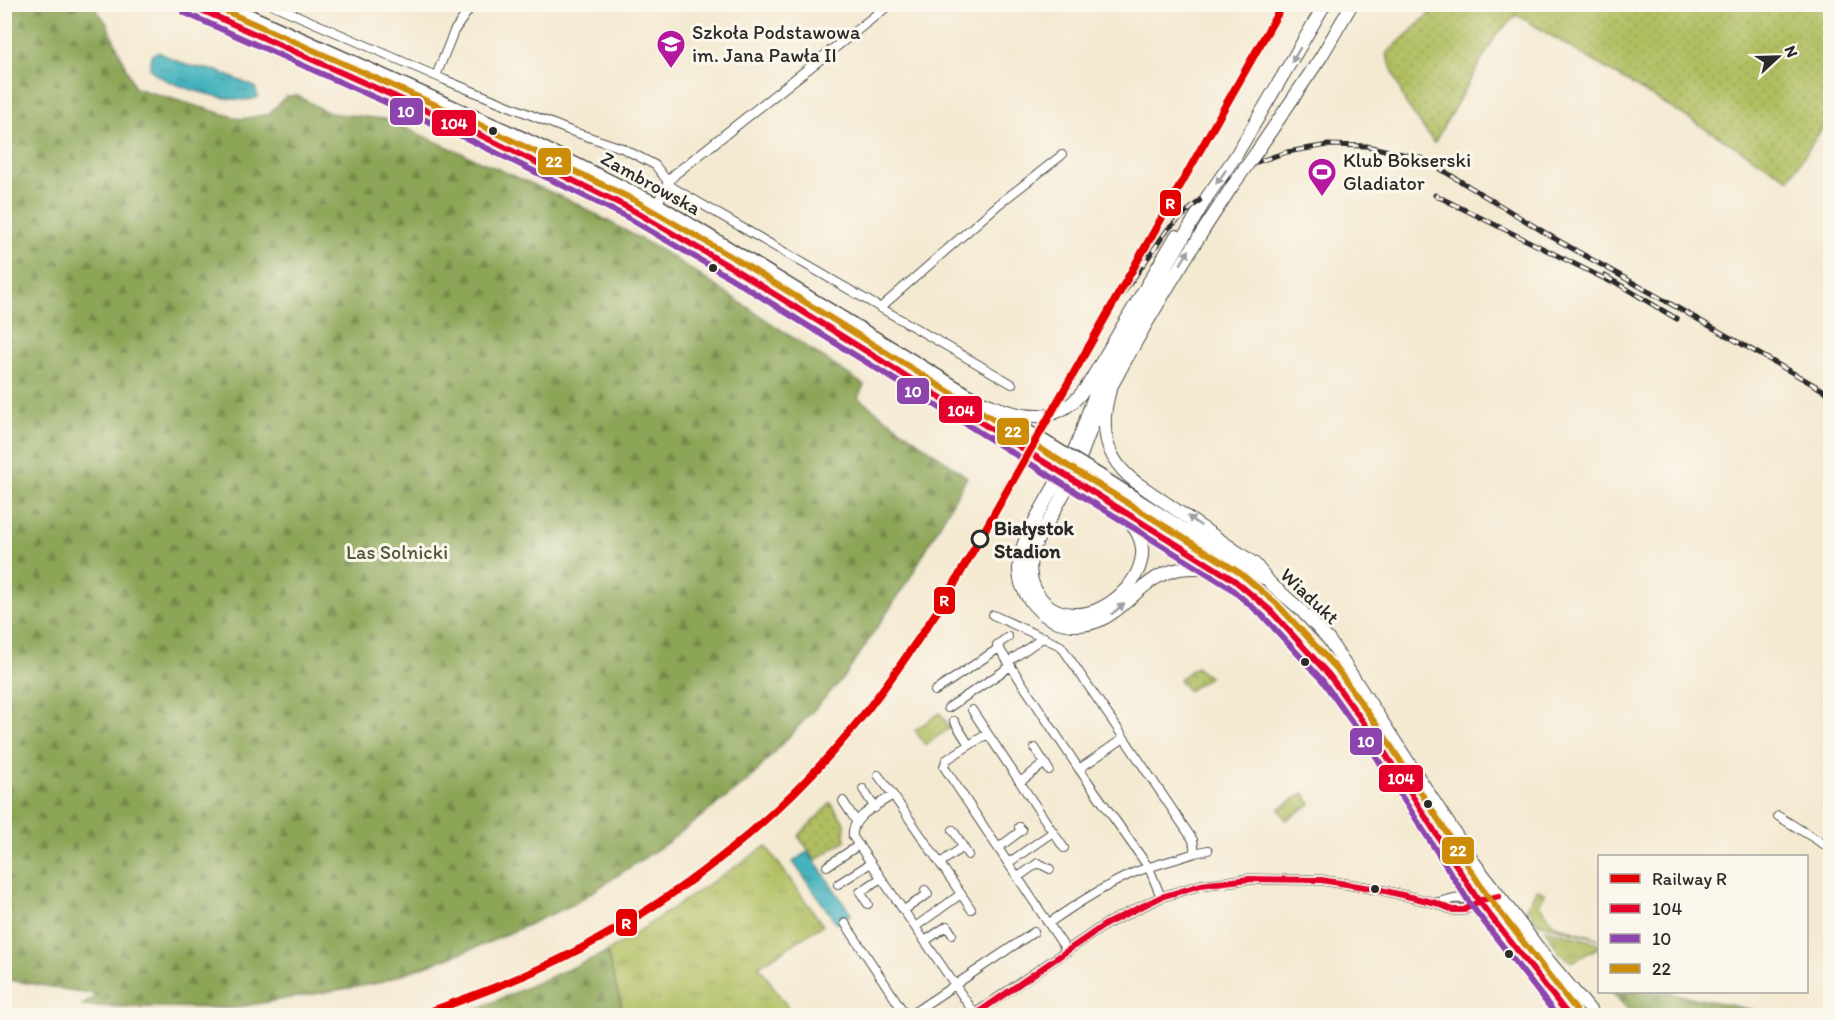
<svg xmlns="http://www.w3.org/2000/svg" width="1835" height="1020" font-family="Itim,sans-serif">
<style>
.grass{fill:url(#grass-tufts);stroke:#6e7446;stroke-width:1.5}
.forest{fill:url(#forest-firs);stroke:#5c6841;stroke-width:1.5}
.park{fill:url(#park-dots);stroke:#6e7446;stroke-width:1.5}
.pitch{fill:#b0be61;stroke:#6e7446;stroke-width:1.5}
.water{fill:url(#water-ripples);stroke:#386f74;stroke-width:1.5}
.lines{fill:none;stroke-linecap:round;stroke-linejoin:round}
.stream{stroke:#44b3be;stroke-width:3}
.minor-casing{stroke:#494844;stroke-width:10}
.tertiary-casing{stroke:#494844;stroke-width:11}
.secondary-casing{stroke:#494844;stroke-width:13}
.primary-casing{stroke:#494844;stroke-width:14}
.minor{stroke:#fff;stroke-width:8}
.tertiary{stroke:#fff;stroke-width:9}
.secondary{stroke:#fff;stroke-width:10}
.primary{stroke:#fff;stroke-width:12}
.rail-casing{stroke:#2b2b2b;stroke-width:5}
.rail{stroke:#fbf7ec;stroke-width:3;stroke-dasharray:9;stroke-linecap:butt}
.secondary-bridge-casing{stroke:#494844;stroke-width:13;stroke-linecap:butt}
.primary-bridge-casing{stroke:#494844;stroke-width:14;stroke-linecap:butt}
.secondary-bridge{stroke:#fff;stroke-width:10}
.primary-bridge{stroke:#fff;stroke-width:12}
.bus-1-casing{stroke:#fbf7ec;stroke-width:10}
.bus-2-casing{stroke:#fbf7ec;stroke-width:10}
.bus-3-casing{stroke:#fbf7ec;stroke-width:10}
.bus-1{stroke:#e4002b;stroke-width:6}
.bus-2{stroke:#8e44ad;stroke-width:6}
.bus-3{stroke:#ce8d09;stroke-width:6}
.rail-1-casing{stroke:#fbf7ec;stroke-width:12}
.rail-1{stroke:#e50000;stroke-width:8}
.oneway{fill:#a0a0a0}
.bus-dot{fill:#2b2b2b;stroke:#fbf7ec;stroke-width:2}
.stop-dot{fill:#fbf7ec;stroke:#2b2b2b;stroke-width:3}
.labels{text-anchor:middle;stroke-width:6;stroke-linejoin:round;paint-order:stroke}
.poi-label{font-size:20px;fill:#2b2b2b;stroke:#fbf7ec;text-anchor:start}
.street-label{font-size:20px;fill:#2b2b2b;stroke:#fbf7ec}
.stop-label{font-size:20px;font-weight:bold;fill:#2b2b2b;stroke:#fbf7ec;text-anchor:start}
.park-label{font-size:20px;fill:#53573b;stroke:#fbf7ec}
.line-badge{stroke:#fbf7ec;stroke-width:2}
.badge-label{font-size:16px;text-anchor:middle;font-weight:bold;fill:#fff}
</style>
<defs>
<pattern id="grass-tufts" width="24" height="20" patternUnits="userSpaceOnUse" patternTransform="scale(1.5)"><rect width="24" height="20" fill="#b0be61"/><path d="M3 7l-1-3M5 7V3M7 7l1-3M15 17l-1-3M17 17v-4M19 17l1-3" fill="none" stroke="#8f9b50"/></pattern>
<pattern id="forest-firs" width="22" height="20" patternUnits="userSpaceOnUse" patternTransform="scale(1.5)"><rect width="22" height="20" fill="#8ca557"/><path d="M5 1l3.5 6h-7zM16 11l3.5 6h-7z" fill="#738748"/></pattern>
<pattern id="park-dots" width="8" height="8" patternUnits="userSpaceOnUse" patternTransform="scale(1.5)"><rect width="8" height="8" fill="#b0be61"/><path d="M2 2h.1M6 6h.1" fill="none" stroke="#8f9b50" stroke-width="1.8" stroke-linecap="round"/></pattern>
<pattern id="water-ripples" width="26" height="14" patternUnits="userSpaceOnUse" patternTransform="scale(1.5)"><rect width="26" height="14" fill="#44b3be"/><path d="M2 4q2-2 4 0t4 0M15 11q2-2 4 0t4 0" fill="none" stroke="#39929b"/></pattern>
</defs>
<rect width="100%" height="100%" fill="#fbf7ec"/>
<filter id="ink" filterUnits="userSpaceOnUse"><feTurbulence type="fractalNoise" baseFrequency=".0167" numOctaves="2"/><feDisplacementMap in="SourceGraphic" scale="12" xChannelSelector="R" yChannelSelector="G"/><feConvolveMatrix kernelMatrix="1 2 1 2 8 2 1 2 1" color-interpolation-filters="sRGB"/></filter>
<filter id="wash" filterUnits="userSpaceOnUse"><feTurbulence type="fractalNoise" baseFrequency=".008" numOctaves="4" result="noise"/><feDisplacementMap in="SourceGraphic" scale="24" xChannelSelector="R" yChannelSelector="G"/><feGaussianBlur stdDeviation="1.35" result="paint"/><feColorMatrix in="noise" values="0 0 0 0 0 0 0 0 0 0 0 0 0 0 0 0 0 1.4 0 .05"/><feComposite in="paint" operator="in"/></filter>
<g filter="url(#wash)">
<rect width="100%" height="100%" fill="#f4e9d1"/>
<path class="grass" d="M766,846L823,925L759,966L793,1015H624L607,952Z
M1537,888L1545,894L1539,905L1555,925L1599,939L1538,923L1527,907Z
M1545,929L1599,943V947L1572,962L1560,954Z"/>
<path class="forest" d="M4,5H93L107,24L135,88L241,119L269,114L285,97L296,95L329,113L385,119L575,203L666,253L864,385L858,398L967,477L911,576L845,676L748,781L664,845L574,904L483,945L378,983L232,1008L81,1006L98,995L5,979Z
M607,952L624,1015H463Z
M1612,992H1667L1768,1013L1795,1015H1633Z"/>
<path class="park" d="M1440,4L1830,5V116L1789,179L1517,15L1497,34L1434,143L1405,102L1386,54Z
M1196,667L1209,677L1188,691L1179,679Z
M1304,793L1311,804L1286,820L1279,809Z
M831,803L845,824V840L816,860L798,836Z"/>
<path class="pitch" d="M940,713L950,728L925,745L915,730Z"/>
<path class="water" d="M158,52L186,65L217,71L255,87L258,97C243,108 155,83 150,68L151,55Z
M808,851L851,914L837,924L793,862Z"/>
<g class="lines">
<path class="stream" d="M4,1014L8,1016"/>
</g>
</g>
<g filter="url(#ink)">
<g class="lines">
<g class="minor-casing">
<path id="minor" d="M271,4L445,80L568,130L622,148L655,165L672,187L1012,384
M436,76L454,31L473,4
M880,308L999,204L1062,155
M993,615L1061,646L1124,738
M1008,637L997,645L1008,662
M1044,637L1008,662L1079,769
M935,691L999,648
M948,708L1011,666
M972,710L1053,832L1008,863L1067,951
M954,721L969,745
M987,734L946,760L944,767L1008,863
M1035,748L1049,770
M878,775L893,795
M1020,782L1045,763
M863,789L875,808
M843,801L856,821
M1778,816L1830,848
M953,830L968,855
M1053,832L1064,848
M998,848L1022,830L1019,827
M1195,853L1208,850
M940,863L963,847
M827,866L859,845
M1018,877L1038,863L1050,869
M838,884L871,863
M961,894L971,909
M868,904L860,892L881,878
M904,910L928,894L925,890
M845,923L905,1014L910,1015L1034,932
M1049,923C1076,904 1103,887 1133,873C1153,865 1175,860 1195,853L1193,840L1124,738L1079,769L1149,868L1161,897
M915,927L853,837C850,817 878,805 893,795L961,894L915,927L975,1014
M925,941L947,926L952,934"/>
</g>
<g class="tertiary-casing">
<path id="tertiary" d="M649,219L669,181L675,174L890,4
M1436,903L1456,898L1481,900
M972,1016L1106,924L1161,897L1201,885L1249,879L1321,880L1377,889L1436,903L1453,910H1464L1481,900L1499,896"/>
</g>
<g class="secondary-casing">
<path id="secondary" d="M187,4C335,70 485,131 627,207C762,279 890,365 1020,446
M226,4L527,139L657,203L1029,431
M1099,474L1263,579
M1090,489L1220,570"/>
</g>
<g class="primary-casing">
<path id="primary" d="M1258,150L1321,57L1352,4
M1235,157L1325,4
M1207,197C1170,262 1130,326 1096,392C1087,411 1083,432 1074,450C1059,481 1037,512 1024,543C1019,557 1017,573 1022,586C1028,601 1040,615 1055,621C1116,642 1130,577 1180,569C1211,564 1230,576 1253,594C1343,662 1392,770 1453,862C1488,915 1528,966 1569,1016
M1110,390C1099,427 1104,459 1137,483L1255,564L1271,584L1300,609L1329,640L1473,861L1543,954L1595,1016
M980,401C1024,419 1059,429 1089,383L1176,236
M1117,506C1127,519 1140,531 1142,548C1145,581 1105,616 1074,614C1036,613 1020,571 1037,541C1051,517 1065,494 1076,469C1085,446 1092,423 1103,402C1142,328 1185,257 1231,188"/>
</g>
<use href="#minor" class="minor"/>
<use href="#tertiary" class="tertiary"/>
<use href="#secondary" class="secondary"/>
<use href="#primary" class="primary"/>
<g class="rail-casing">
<path id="rail" d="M1435,195L1611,282
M1605,276L1677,319
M1101,325L1168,229L1217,185L1254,163L1287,152L1328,145L1367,146L1424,159L1552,237L1830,394"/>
</g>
<use href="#rail" class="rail"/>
<g class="secondary-bridge-casing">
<path id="secondary-bridge" d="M1029,431L1099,474
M1020,446L1090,489"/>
</g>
<g class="primary-bridge-casing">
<path id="primary-bridge" d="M1231,188L1258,150
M1207,197L1235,157"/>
</g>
<use href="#secondary-bridge" class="secondary-bridge"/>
<use href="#primary-bridge" class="primary-bridge"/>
<g class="bus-1-casing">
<path id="bus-1" d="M188,4L472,131L629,208L734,269L1234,580L1270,610L1329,675L1380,745L1478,900L1569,1016
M973,1016L1106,924L1161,897L1201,885L1249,879L1321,880L1377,889L1436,903L1453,910H1464L1481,900L1499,896"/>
</g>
<g class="bus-2-casing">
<path id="bus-2" d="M183,12L468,139L625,216L729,277L1229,587L1263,616L1322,680L1372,750L1471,905L1557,1016"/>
</g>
<g class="bus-3-casing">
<path id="bus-3" d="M210,4L476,123L634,200L739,261L1240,573L1276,603L1337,669L1387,740L1486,894L1576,1010"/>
</g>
<use href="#bus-1" class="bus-1"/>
<use href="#bus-2" class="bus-2"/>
<use href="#bus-3" class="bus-3"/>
<g class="rail-1-casing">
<path id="rail-1" d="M418,1016C473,996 527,977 578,950C679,898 774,822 847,735C884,691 916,643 948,595L1283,4"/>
</g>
<use href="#rail-1" class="rail-1"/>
</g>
<defs><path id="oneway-solid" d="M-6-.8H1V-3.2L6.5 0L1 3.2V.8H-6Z" transform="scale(1.5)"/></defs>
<g class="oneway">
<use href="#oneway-solid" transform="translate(1296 55) rotate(120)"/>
<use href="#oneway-solid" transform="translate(1221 177) rotate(125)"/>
<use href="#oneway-solid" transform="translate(1185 257) rotate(-59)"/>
<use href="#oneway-solid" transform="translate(1194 521) rotate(-144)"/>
<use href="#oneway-solid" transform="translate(1118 609) rotate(-39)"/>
</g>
</g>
<defs>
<g id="school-pin" transform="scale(1.5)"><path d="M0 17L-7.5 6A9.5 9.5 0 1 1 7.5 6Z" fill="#b5179e" stroke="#fbf7ec"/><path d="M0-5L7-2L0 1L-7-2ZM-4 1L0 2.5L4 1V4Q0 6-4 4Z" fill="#fff"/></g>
<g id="stadium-pin" transform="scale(1.5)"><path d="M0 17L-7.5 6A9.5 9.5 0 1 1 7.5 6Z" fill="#b5179e" stroke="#fbf7ec"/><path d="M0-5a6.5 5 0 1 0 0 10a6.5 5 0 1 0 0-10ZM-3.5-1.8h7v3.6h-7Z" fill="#fff"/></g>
</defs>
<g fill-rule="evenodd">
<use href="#school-pin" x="671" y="44"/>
<use href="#stadium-pin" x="1322" y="172"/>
</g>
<g class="bus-dot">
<circle cx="493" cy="131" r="5"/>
<circle cx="713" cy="268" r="5"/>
<circle cx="1305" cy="662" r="5"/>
<circle cx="1428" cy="804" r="5"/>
<circle cx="1375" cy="889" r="5"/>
<circle cx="1509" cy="954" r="5"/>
</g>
<circle class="stop-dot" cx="980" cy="539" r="8"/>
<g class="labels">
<g class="poi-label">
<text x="692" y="39">Szkoła Podstawowa<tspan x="692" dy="23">im. Jana Pawła II</tspan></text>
<text x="1343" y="167">Klub Bokserski<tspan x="1343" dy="23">Gladiator</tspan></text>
</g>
<g class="street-label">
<text transform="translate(651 183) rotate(29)" y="7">Zambrowska</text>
<text transform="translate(1310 596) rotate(43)" y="7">Wiadukt</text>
</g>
<g class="stop-label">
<text x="994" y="535">Białystok<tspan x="994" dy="23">Stadion</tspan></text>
</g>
<g class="park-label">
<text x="397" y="559">Las Solnicki</text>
</g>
</g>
<g class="line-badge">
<rect x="389" y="97" width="35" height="29" rx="6" fill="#8e44ad"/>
<rect x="431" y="109" width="46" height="28" rx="6" fill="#e4002b"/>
<rect x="537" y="147" width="35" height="29" rx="6" fill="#ce8d09"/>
<rect x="1159" y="189" width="23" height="28" rx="6" fill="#e50000"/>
<rect x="896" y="377" width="34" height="28" rx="6" fill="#8e44ad"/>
<rect x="938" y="395" width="45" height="29" rx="6" fill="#e4002b"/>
<rect x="996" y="417" width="34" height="29" rx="6" fill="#ce8d09"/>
<rect x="933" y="586" width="23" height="29" rx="6" fill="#e50000"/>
<rect x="1349" y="727" width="34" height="29" rx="6" fill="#8e44ad"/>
<rect x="1378" y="764" width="46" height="29" rx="6" fill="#e4002b"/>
<rect x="1441" y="836" width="34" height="29" rx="6" fill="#ce8d09"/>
<rect x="615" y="908" width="23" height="29" rx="6" fill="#e50000"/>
</g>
<g class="badge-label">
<text x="406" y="117">10</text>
<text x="454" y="129">104</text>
<text x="554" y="167">22</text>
<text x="1170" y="209">R</text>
<text x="913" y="397">10</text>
<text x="961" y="416">104</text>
<text x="1013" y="437">22</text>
<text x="944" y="606">R</text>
<text x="1366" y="747">10</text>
<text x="1401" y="784">104</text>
<text x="1458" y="856">22</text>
<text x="626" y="929">R</text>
</g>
<rect width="1835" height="1020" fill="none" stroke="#fbf7ec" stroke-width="24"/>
<rect x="1598" y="855" width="210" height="138" fill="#fbf7ec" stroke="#a8a59f" stroke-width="1.5"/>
<rect x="1610" y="874" width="30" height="9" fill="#e50000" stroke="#a8a59f" stroke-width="1.5"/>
<text x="1652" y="885" font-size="18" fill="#2b2b2b">Railway R</text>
<rect x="1610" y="904" width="30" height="9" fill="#e4002b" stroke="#a8a59f" stroke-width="1.5"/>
<text x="1652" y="915" font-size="18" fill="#2b2b2b">104</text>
<rect x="1610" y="934" width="30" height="9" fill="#8e44ad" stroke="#a8a59f" stroke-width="1.5"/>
<text x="1652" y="945" font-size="18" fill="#2b2b2b">10</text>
<rect x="1610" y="964" width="30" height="9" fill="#ce8d09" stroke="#a8a59f" stroke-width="1.5"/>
<text x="1652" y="975" font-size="18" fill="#2b2b2b">22</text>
<g transform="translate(1778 57) rotate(68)" stroke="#fbf7ec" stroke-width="4.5" paint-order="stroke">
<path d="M0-4.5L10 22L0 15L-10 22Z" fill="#2b2b2b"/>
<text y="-9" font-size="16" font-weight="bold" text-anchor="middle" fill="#2b2b2b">N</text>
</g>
</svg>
